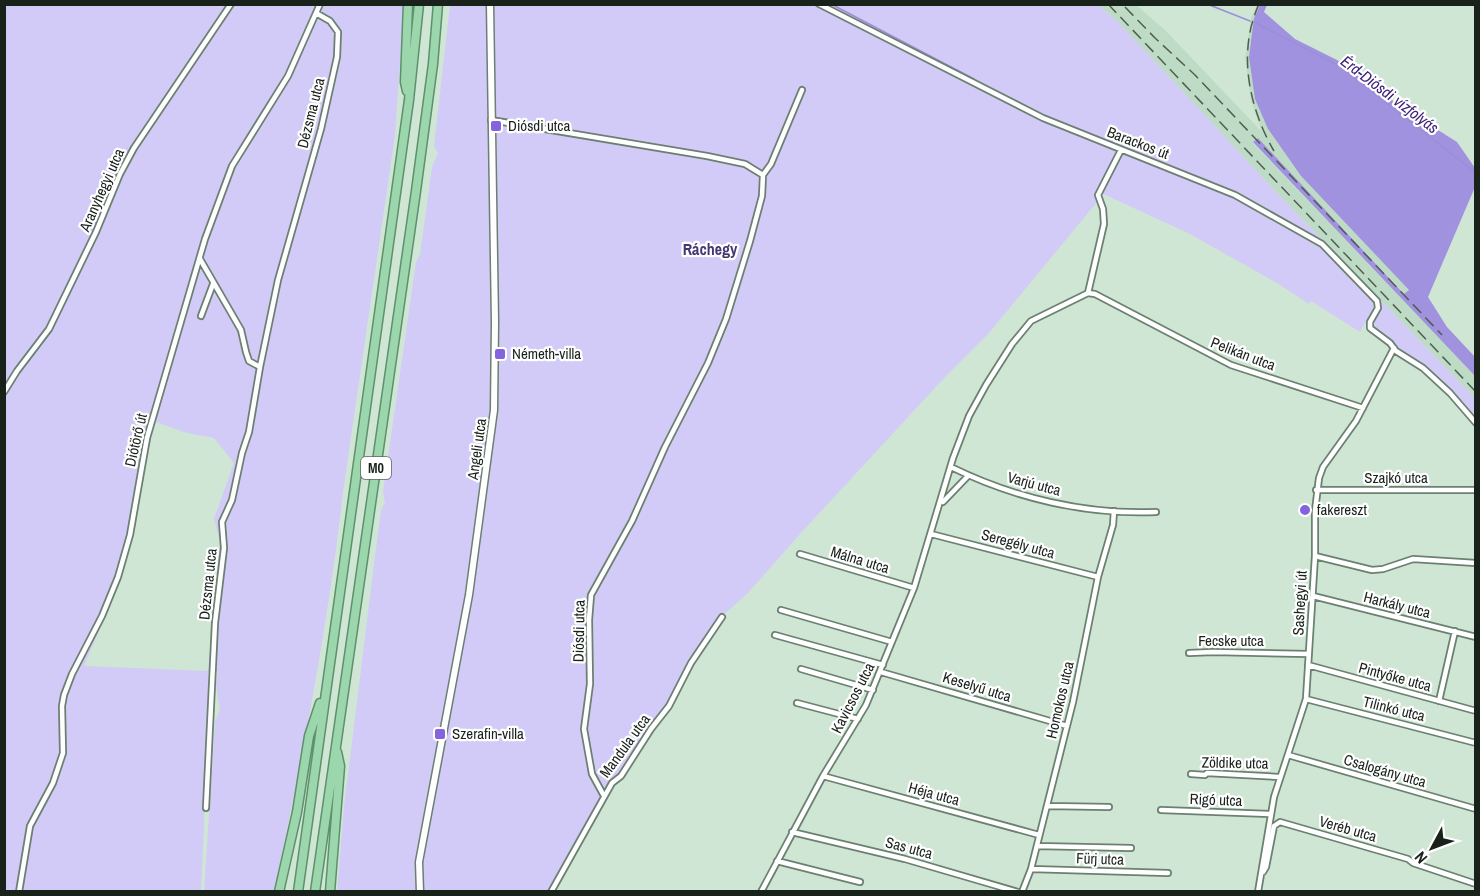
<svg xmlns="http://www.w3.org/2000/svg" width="1480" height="896" font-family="'Archivo Narrow',sans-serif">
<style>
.built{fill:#bedbc6}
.green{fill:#d2cbf7;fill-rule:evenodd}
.forest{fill:#a092de}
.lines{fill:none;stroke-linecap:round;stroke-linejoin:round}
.stream{stroke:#9c8dd9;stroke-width:1.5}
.minor-casing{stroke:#6b8070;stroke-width:8}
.tertiary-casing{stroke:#6b8070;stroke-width:9}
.trunk-casing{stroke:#5e906c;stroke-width:11}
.minor{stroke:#fff;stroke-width:4.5}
.tertiary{stroke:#fff;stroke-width:6}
.trunk{stroke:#9cd6ac;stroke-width:8}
.rail{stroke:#505d53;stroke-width:1.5;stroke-dasharray:12 6;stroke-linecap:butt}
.poi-dot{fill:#8363de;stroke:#fff;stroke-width:2}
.labels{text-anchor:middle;stroke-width:4.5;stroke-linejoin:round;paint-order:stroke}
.shield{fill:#fff;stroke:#5e645f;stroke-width:1.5}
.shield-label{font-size:14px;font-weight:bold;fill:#19211b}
.street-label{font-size:15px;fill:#19211b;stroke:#fff}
.poi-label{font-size:15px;fill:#19211b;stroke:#fff;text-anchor:start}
.water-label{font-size:16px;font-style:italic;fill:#3e217a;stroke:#fff}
.neighbourhood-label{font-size:16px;font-weight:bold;fill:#463874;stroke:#fff}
</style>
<rect width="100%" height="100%" fill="#cfe6d4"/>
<path class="built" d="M1098,5H1136L1165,30L1262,132L1251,101L1245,58L1251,18L1257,5H1260L1254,18L1268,129L1301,176L1409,290L1405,294L1258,138L1253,143L1475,376V398L1277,193L1118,22Z"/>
<path class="green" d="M5,5H404L395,135L343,492C328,626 302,760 274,891H204L215,721L220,710L216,685L218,671L208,672L209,716L201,891L5,892ZM156,422L187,433L214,438L234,463L214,519L220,542L208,671L84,666L121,579L136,523L141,475Z
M450,5H1098L1118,22L1277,193L1473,396L1475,399V422L1459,402L1454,393L1431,374L1426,367L1394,346L1365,323L1360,332L1311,301L1309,304L1277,283L1190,234L1101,193L1097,202L989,333L945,377L800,534L747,594L722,616L691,663L676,694L631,761L614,780L551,891L337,892L344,807L375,556L381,511L385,502L383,492L416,262L420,255L432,167L438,153L434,146Z"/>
<path class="forest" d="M1260,5H1267L1264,12L1295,39L1337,60L1400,106L1457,142L1475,168V187L1428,297L1447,327L1475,357V376L1253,142L1258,138L1404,294L1409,290L1301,176L1268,129L1255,99L1249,57L1254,18Z"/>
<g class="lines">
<path class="stream" d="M831,4L974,79
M1207,4L1250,21
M1254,22L1341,67L1476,173"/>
<g class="minor-casing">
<path id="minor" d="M819,4L1043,118L1235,195L1322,244L1377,301L1378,308L1370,322V328L1390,343L1396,351L1423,368L1450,393L1476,423
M491,120L707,156L745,164L763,175
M200,259L241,330L246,352L249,361L260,367L249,432L242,453L232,500L222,522L224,548L215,623L206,808
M1088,293L1095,294L1231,365L1363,408
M1088,293L1104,224L1103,209L1098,195L1121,150
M201,316L213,284
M260,367L278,280L321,129L337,57L338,32L330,21L316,13
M4,392L17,371L49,329L96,232L120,174L134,148L231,4
M951,467C1014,498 1086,515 1156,512
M1316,490H1476
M943,502L968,476
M931,534L1098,577
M800,554L914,588
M1315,556L1372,570L1383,569L1413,559L1476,563
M1313,596L1476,637
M781,610L892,642
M775,635L883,665
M1189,653L1213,652L1309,654
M1308,665L1476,711
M801,669L873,690
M881,672L1067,726
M1306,699L1476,743
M1439,701L1455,631
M797,703L858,719
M1288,755L1476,809
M1191,774L1205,775L1207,773L1279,777
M823,776L1039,835
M604,796L592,774L584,729L590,684L589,620L591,595L632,521L665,447L708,363L726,319L750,241L762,196L763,175L771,164L802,90
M1048,806L1109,807
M1161,810L1270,814
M792,832L905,859L1018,892
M1037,846L1131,848
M777,861L860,882
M1031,869L1168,873
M1263,872L1266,867L1274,826L1280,822L1408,859L1413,863L1476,884
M19,892L30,826L53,783L63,753L62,706L64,695L72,674L102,616L118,577L130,535L147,438L205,239L232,166L288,76L320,4
M551,892L612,783L621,776L651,729L669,706L691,663L722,617
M761,892L823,776L866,705L914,588L953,458L969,416L986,385L1012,344L1031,321L1088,293
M1022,892L1031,869L1073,702L1098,577L1113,525L1114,511
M1258,892L1274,797L1306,699L1315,556V511L1319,478L1323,467L1356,421L1394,348"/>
</g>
<g class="tertiary-casing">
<path id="tertiary" d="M420,892L419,862L469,595L494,410L495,322L490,4"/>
</g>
<g class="trunk-casing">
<path id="trunk" d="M407,91L405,82L408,4
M279,892L297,812L309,736L320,703
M298,892L409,100L419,4
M315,892L416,191L433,64L438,4
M330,892L340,766L337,752"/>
</g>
<use href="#minor" class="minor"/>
<use href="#tertiary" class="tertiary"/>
<use href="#trunk" class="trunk"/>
<path class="rail" d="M1108,4L1476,392
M1259,4C1237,52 1249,108 1274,151
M1125,7L1155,38L1195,75L1442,335"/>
</g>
<g class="poi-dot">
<rect x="490" y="120" width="12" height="12" rx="3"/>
<rect x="494" y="348" width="12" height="12" rx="3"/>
<circle cx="1305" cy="510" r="6"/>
<rect x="434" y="728" width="12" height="12" rx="3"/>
</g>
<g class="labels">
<rect class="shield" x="361" y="457" width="30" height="22" rx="4.5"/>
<g class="shield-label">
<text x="376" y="473">M0</text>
</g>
<g class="street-label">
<text transform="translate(311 113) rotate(-76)" y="5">Dézsma utca</text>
<text transform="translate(1138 143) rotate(21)" y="5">Barackos út</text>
<text transform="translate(102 190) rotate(-66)" y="5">Aranyhegyi utca</text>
<text transform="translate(1243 354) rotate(21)" y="5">Pelikán utca</text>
<text transform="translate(136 440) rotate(-77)" y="5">Diótörő út</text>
<text transform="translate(477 449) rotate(-82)" y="5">Angeli utca</text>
<text x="1396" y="483">Szajkó utca</text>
<text transform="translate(1034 484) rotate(15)" y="5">Varjú utca</text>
<text transform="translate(1018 544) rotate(15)" y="5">Seregély utca</text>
<text transform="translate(860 560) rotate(17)" y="5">Málna utca</text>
<text transform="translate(208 584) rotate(-84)" y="5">Dézsma utca</text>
<text transform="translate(1300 603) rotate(-87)" y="5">Sashegyi út</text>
<text transform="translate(1397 605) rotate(14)" y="5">Harkály utca</text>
<text transform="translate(579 631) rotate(-89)" y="5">Diósdi utca</text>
<text x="1231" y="646">Fecske utca</text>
<text transform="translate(1395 677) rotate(15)" y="5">Pintyőke utca</text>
<text transform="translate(977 687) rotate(17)" y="5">Keselyű utca</text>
<text transform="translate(853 698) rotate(-63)" y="5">Kavicsos utca</text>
<text transform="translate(1060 700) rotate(-77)" y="5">Homokos utca</text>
<text transform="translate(1394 709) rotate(14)" y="5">Tilinkó utca</text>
<text transform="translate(625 746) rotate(-54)" y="5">Mandula utca</text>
<text transform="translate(1235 763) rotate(1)" y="5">Zöldike utca</text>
<text transform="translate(1385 771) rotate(16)" y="5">Csalogány utca</text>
<text transform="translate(934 794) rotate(15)" y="5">Héja utca</text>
<text transform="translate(1216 800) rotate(2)" y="5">Rigó utca</text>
<text transform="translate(1348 829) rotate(16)" y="5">Veréb utca</text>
<text transform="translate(909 848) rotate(15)" y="5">Sas utca</text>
<text transform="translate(1100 859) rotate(2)" y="5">Fürj utca</text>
</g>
<g class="poi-label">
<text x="508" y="131">Diósdi utca</text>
<text x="512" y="359">Németh-villa</text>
<text x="1317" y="515">fakereszt</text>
<text x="452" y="739">Szerafin-villa</text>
</g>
<g class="water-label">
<text transform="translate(1390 94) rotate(37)" y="6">Érd-Diósdi vízfolyás</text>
</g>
<g class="neighbourhood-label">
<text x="710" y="255">Ráchegy</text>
</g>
</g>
<rect width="1480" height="896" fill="none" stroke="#19211b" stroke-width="12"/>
<g transform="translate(1432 848) rotate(229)" stroke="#ffffff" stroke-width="4.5" paint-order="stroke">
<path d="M0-4.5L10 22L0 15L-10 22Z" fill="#19211b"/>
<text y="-9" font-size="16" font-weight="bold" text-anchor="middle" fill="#19211b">N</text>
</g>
</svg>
